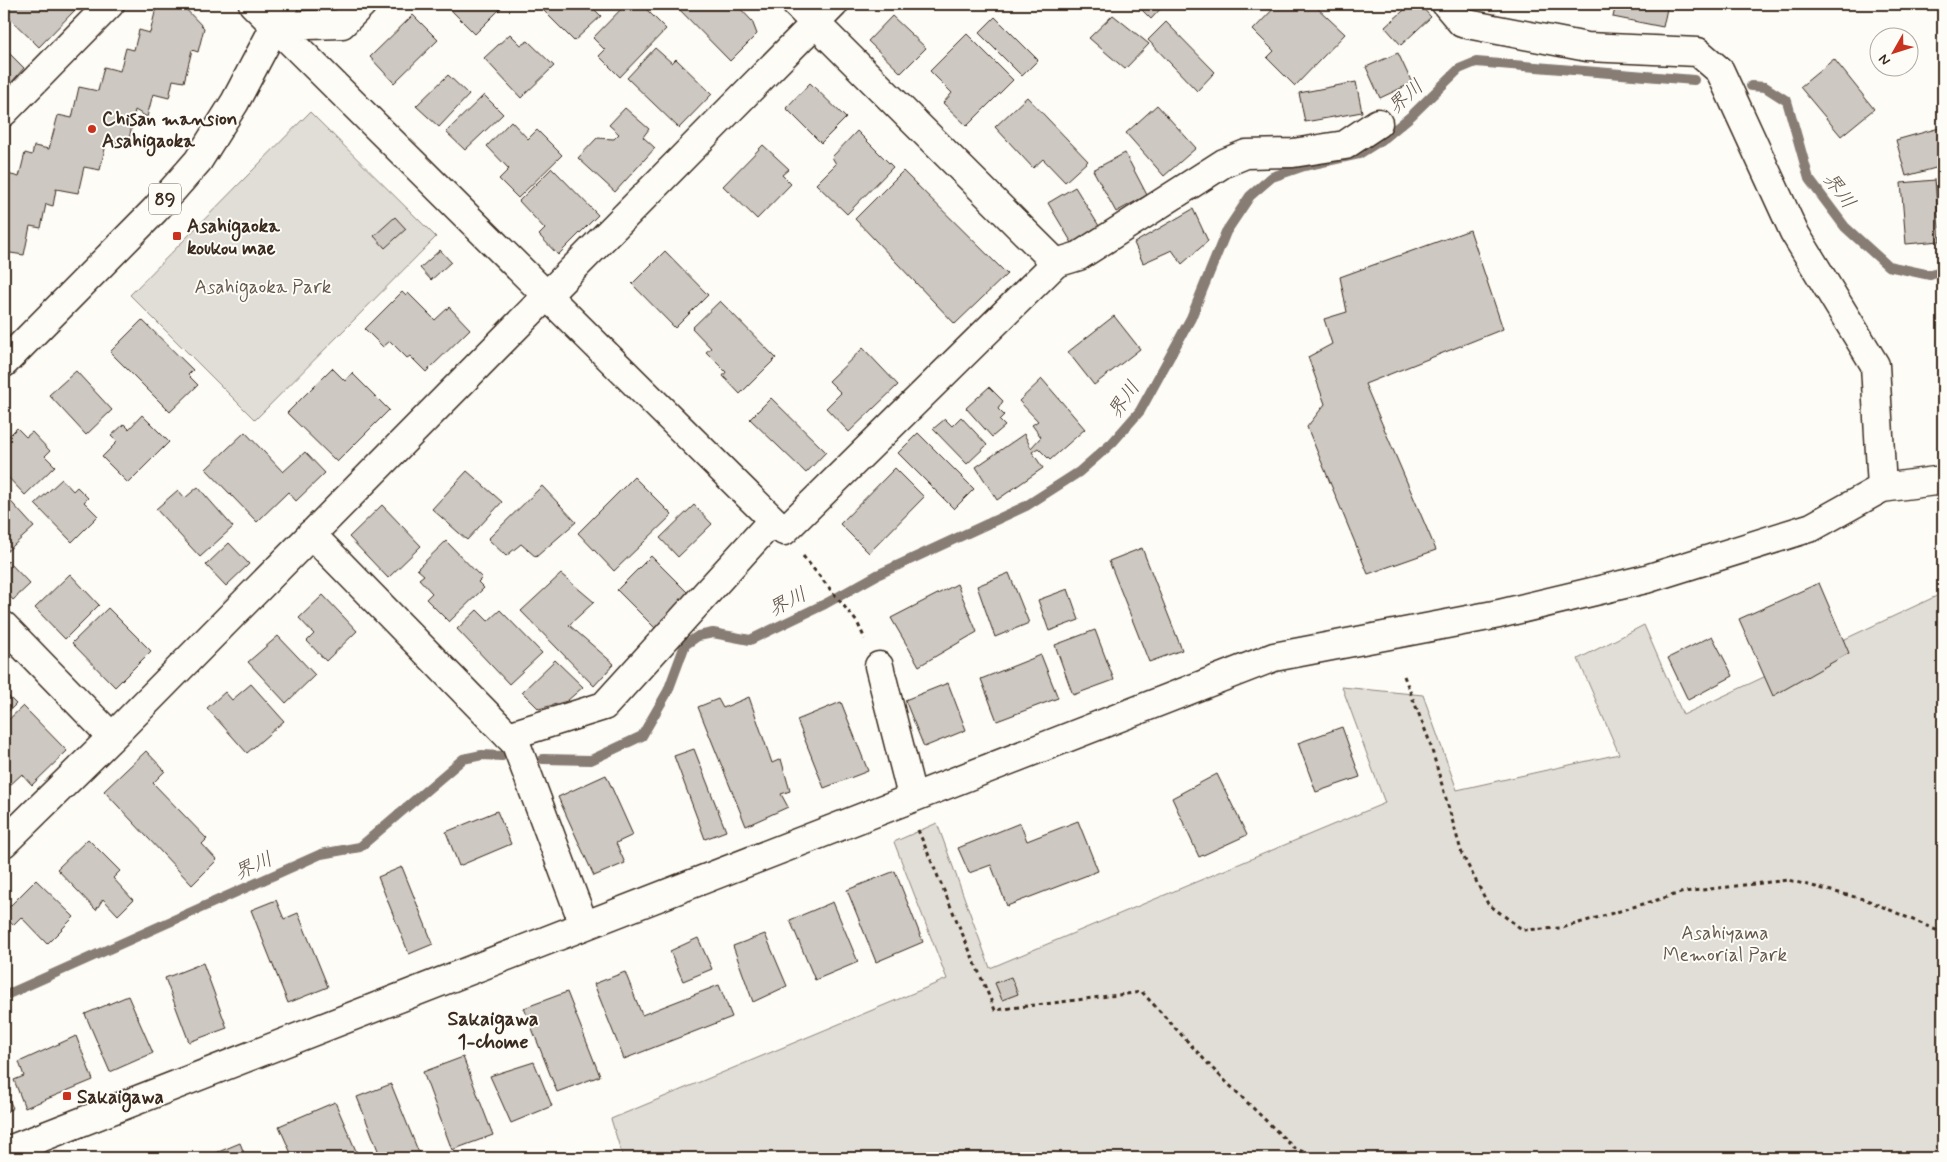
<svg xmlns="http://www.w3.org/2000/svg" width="1947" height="1162" font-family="Mynerve,'Klee One',sans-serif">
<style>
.green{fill:#e1ded7;stroke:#8e847a}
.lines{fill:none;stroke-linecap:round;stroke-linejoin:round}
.stream{stroke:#887d74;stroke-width:10}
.building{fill:#cdc8c2;stroke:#3b2a1e}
.street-casing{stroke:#3b2a1e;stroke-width:31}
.secondary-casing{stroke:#3b2a1e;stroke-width:31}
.primary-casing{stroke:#3b2a1e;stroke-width:31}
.path{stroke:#3b2a1e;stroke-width:3;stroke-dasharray:4 4;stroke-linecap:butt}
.street{stroke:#fdfcf7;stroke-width:28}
.secondary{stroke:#fdfcf7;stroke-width:28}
.primary{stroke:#fdfcf7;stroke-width:28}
.poi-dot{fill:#c8321e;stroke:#fdfcf7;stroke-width:2}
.labels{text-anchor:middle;stroke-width:4;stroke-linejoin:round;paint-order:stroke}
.shield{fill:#fdfcf7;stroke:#75695f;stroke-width:1}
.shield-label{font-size:18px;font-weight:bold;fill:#3b2a1e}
.poi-label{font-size:19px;font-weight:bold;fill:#3b2a1e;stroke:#fdfcf7;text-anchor:start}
.park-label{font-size:19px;fill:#64574c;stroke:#fdfcf7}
.water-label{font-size:20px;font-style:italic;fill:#615349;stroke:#fdfcf7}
.neighbourhood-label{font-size:20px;font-weight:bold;fill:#3b2a1e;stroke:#fdfcf7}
</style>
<rect width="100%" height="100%" fill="#fdfcf7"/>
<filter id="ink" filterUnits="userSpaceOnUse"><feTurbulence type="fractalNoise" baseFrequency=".02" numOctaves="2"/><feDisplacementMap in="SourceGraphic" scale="10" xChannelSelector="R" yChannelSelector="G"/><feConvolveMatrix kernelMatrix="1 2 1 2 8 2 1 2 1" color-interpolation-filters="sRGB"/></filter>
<g filter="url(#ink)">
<path class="green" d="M310,112L436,237L255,420L130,295Z
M1943,593V1158H623L611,1119L947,979L894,842L937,823L990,968L1385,803L1342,687L1423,695L1457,790L1619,754L1578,659L1644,625L1683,715Z"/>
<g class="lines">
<path class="stream" d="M1751,86L1765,87L1787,101L1809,179L1845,227L1888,266L1930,275L1943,270
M543,759L591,760L642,736L668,691L685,645L698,636L713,633L750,640L825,604L877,575L1026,506L1079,472L1112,443L1140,411L1191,318L1226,232L1250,196L1272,177L1304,166L1359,154L1386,137L1411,116L1459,69L1476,62L1694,80
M4,996L321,854L360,847L463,759L482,755L502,756"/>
</g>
<path class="building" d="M4,4H68L75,10L39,47L4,13Z
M157,4H181L204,28L198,52L192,50L184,82L173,80L169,98L153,94L147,117L135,110L128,145L107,140L100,170L84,167L78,193L56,189L53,206L46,204L41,228L30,226L24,255L4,252V173L19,177L25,153L32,155L34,146L49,149L58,115L72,118L79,87L98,91L104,67L120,71L126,48L134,50L139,30L150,33Z
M445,4H505L475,34Z
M541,4H589L601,16L574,41L539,6Z
M626,4H641L666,29L620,77L599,56L605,50L593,38Z
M674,4H736L752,21L757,34L730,61Z
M1136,4H1165L1151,19Z
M1278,4H1313L1345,34L1295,86L1267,58L1274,51L1253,30Z
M1411,4H1419L1431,17L1401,45L1385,27Z
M1616,4H1668L1663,27L1613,17Z
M413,15L438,40L394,83L370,57Z
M1113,15L1149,44L1125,69L1089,38Z
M892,16L926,48L901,73L868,41Z
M995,17L1038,60L1022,76L979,33Z
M1166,22L1215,72L1197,91L1148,40Z
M510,34L521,45L528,41L554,66L521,98L484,58Z
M967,34L1013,80L967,126L943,103L952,93L930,71Z
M4,48L24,68L4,91Z
M655,48L672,63L676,59L712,94L679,128L627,78Z
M1398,53L1412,83L1380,98L1366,67Z
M1834,59L1874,109L1841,136L1800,87Z
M448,75L469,95L439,127L416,106Z
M1356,82L1362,112L1305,122L1299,93Z
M810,83L846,118L821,143L786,108Z
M484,95L503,114L465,150L446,132Z
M1027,97L1088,161L1065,182L1043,159L1033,168L995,127Z
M1157,105L1196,148L1164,176L1126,133Z
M625,108L649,129L643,137L655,148L615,192L578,158L597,138L614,139L619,134L609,125Z
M511,121L528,139L537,130L562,155L518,198L499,179L509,169L487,146Z
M1943,127V166L1906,176L1896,140Z
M857,131L893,167L847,214L816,184L836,164L832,157Z
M763,145L789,169L782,175L791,184L757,219L723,186Z
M1125,153L1147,195L1116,212L1093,170Z
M552,168L598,215L558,255L539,235L545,229L519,201Z
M903,171L1007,274L955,324L855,219Z
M1935,180L1940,241L1906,244L1901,183Z
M1075,187L1099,226L1072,243L1048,203Z
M1193,209L1208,241L1182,264L1172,250L1143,263L1134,243Z
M395,217L406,229L385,248L374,236Z
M1470,230L1503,329L1365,384L1436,550L1368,574L1307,427L1325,404L1308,357L1332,344L1324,319L1347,312L1340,277Z
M440,250L451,262L431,280L420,268Z
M665,251L708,295L675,328L632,284Z
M402,292L406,296L408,293L435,320L449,307L470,329L426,372L410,356L407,358L390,341L383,347L365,329Z
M720,301L776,358L740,394L723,376L726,372L706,352L711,348L692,328Z
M1114,316L1140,349L1094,385L1068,352Z
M142,320L193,370L188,375L198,385L170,412L110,352Z
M863,348L898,385L849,432L826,408L841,393L829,381Z
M332,368L345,381L352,373L389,410L337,462L287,413Z
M76,371L112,410L86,435L49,395Z
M1042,379L1085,429L1050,460L1038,448L1032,452L1043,468L997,500L976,467L1024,434L1031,448L1041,437L1032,425L1038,421L1019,401Z
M989,387L1003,401L998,409L1004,415L999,420L1005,426L992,437L966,408Z
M771,398L826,452L806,473L750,419Z
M142,415L169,442L128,483L102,457L117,442L111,436L124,424L129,429Z
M961,417L987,445L967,464L933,429L945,419L952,426Z
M17,428L26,437L32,432L50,451L45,456L55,466L25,495L4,473V441Z
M245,432L283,472L305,452L325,473L296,501L288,492L257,522L206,469Z
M918,433L974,489L954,509L898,453Z
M895,468L924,497L869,553L840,524Z
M467,471L502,502L467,540L432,509Z
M634,477L672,515L614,571L578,533Z
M62,479L73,491L77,487L88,498L84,502L98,516L72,542L35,504Z
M542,486L576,522L536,557L521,544L506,556L488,539Z
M198,487L233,527L200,557L156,509L178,490L185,498Z
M4,494L34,527L4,554Z
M382,505L421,546L388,578L349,537Z
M694,505L712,524L678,557L660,538Z
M446,541L482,578L478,582L484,588L449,622L426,599L432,593L419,579L424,575L417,569Z
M229,543L249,564L226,586L206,565Z
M1142,548L1182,650L1149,662L1109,561Z
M651,556L693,598L659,632L617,590Z
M8,561L30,584L13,600L4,590V565Z
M1009,573L1029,623L995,637L977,586Z
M70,574L99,605L65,639L35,608Z
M561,574L594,602L569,625L614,664L594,686L521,611Z
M1819,583L1849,653L1773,696L1739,619Z
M957,584L977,632L919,666L891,618Z
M1068,589L1079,620L1049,631L1038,600Z
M323,595L357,631L326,661L307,641L314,634L299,618Z
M108,608L151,651L115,687L72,643Z
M477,610L488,621L500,610L542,653L509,684L457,629Z
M1095,630L1114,680L1073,695L1055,645Z
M278,636L315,675L286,703L248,662Z
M1712,636L1733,676L1688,700L1668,658Z
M1041,655L1058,698L997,721L981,679Z
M555,660L583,687L567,701L539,709L522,692Z
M948,683L966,730L924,747L905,700Z
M251,684L284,721L247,753L207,708L225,692L232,700Z
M4,692L16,704L4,716Z
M749,697L772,763L781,759L790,791L781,794L788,807L746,826L698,707L718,699L723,708Z
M841,702L868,771L824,788L797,720Z
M23,706L67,751L32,785L22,774L8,787L4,782V724Z
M1342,727L1360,777L1316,792L1298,743Z
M694,749L726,831L705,839L674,756Z
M146,751L165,771L153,783L207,839L202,844L217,860L192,885L104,791Z
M1217,774L1247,835L1199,857L1172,798Z
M606,775L633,835L616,843L625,863L594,876L558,797Z
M497,811L511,844L459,866L446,832Z
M1078,821L1098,871L1007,906L991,865L969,873L958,848L1020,823L1027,841Z
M88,839L120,871L113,878L133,900L118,915L103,899L96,910L57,869Z
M402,867L433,944L409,954L378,877Z
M895,871L923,942L876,962L847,890Z
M36,880L74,917L47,944L21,917L13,925L4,916V912Z
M276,900L284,919L298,913L328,987L288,1003L251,910Z
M833,902L858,962L815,980L790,920Z
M765,934L787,986L753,1002L733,946Z
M698,938L712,969L683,981L670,951Z
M203,963L227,1028L189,1042L165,978Z
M625,972L642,1015L719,985L732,1017L624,1059L594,984Z
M1011,977L1018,994L1002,1000L995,983Z
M567,992L600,1076L557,1092L524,1008Z
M128,996L153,1053L110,1072L85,1014Z
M76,1036L93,1080L25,1108L14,1080L24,1076L19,1062Z
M463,1057L493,1135L452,1150L423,1072Z
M534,1062L552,1106L511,1123L490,1076Z
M391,1084L421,1158H381L357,1097Z
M4,1090L13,1108L4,1113Z
M335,1102L359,1158H293L279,1126Z
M240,1143L246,1158H218L216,1153Z"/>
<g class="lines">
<g class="street-casing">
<path id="street" d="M253,4L275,26L342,24L362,4
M1446,4L1462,23L1587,47L1698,52L1720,71L1794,232L1875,365L1882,488
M275,26L784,531L1056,263L796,4
M4,112L110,4
M1056,263L1079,256L1224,163L1246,154L1293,153L1345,145L1378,123
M311,534L516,744L584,925
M4,626L112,737
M879,666L912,796
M508,736L604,706L773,520
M4,843L112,737L834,4"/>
</g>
<g class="secondary-casing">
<path id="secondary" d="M4,1152L1274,657L1499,614L1646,579L1812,527L1882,488L1943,480"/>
</g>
<g class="primary-casing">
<path id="primary" d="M4,363L155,210L198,161L235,102L275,26L284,4"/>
</g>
<path class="path" d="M803,556L857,622L865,639
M1404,676L1429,740L1462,854L1488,904L1523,930L1562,928L1684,892L1788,880L1867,900L1943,933
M918,830L995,1010L1142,992L1213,1069L1294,1148L1318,1158"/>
<use href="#street" class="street"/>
<use href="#secondary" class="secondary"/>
<use href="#primary" class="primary"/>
</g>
</g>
<g class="poi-dot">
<circle cx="92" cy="129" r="5"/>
<rect x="172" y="231" width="10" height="10" rx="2.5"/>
<rect x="62" y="1091" width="10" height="10" rx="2.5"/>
</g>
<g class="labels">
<rect class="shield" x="149" y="183.5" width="32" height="31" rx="4"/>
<g class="shield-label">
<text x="165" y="205">89</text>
</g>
<g class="poi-label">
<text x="102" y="125">Chisan mansion<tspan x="102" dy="22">Asahigaoka</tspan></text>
<text x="187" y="232">Asahigaoka<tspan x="187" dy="22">koukou mae</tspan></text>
<text x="77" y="1103">Sakaigawa</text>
</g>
<g class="park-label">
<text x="263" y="293">Asahigaoka Park</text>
<text x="1725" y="939">Asahiyama<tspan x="1725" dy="22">Memorial Park</tspan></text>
</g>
<g class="water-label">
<text transform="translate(1405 96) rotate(-42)" y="7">界川</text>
<text transform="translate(1840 190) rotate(54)" y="7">界川</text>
<text transform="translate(1123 399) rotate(-55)" y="7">界川</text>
<text transform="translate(787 601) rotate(-27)" y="7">界川</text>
<text transform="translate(253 865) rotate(-24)" y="7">界川</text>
</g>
<g class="neighbourhood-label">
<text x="493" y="1025">Sakaigawa<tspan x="493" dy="23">1-chome</tspan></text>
</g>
</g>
<rect width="1947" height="1162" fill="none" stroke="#fdfcf7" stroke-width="20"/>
<rect x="10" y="10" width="1927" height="1142" fill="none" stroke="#3b2a1e" stroke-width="2" filter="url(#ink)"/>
<g transform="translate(1894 52) rotate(231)"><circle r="24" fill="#fdfcf7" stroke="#afa8a0"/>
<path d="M0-4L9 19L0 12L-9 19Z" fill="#c8321e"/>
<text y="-8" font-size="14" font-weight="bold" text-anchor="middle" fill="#3b2a1e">N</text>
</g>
</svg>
